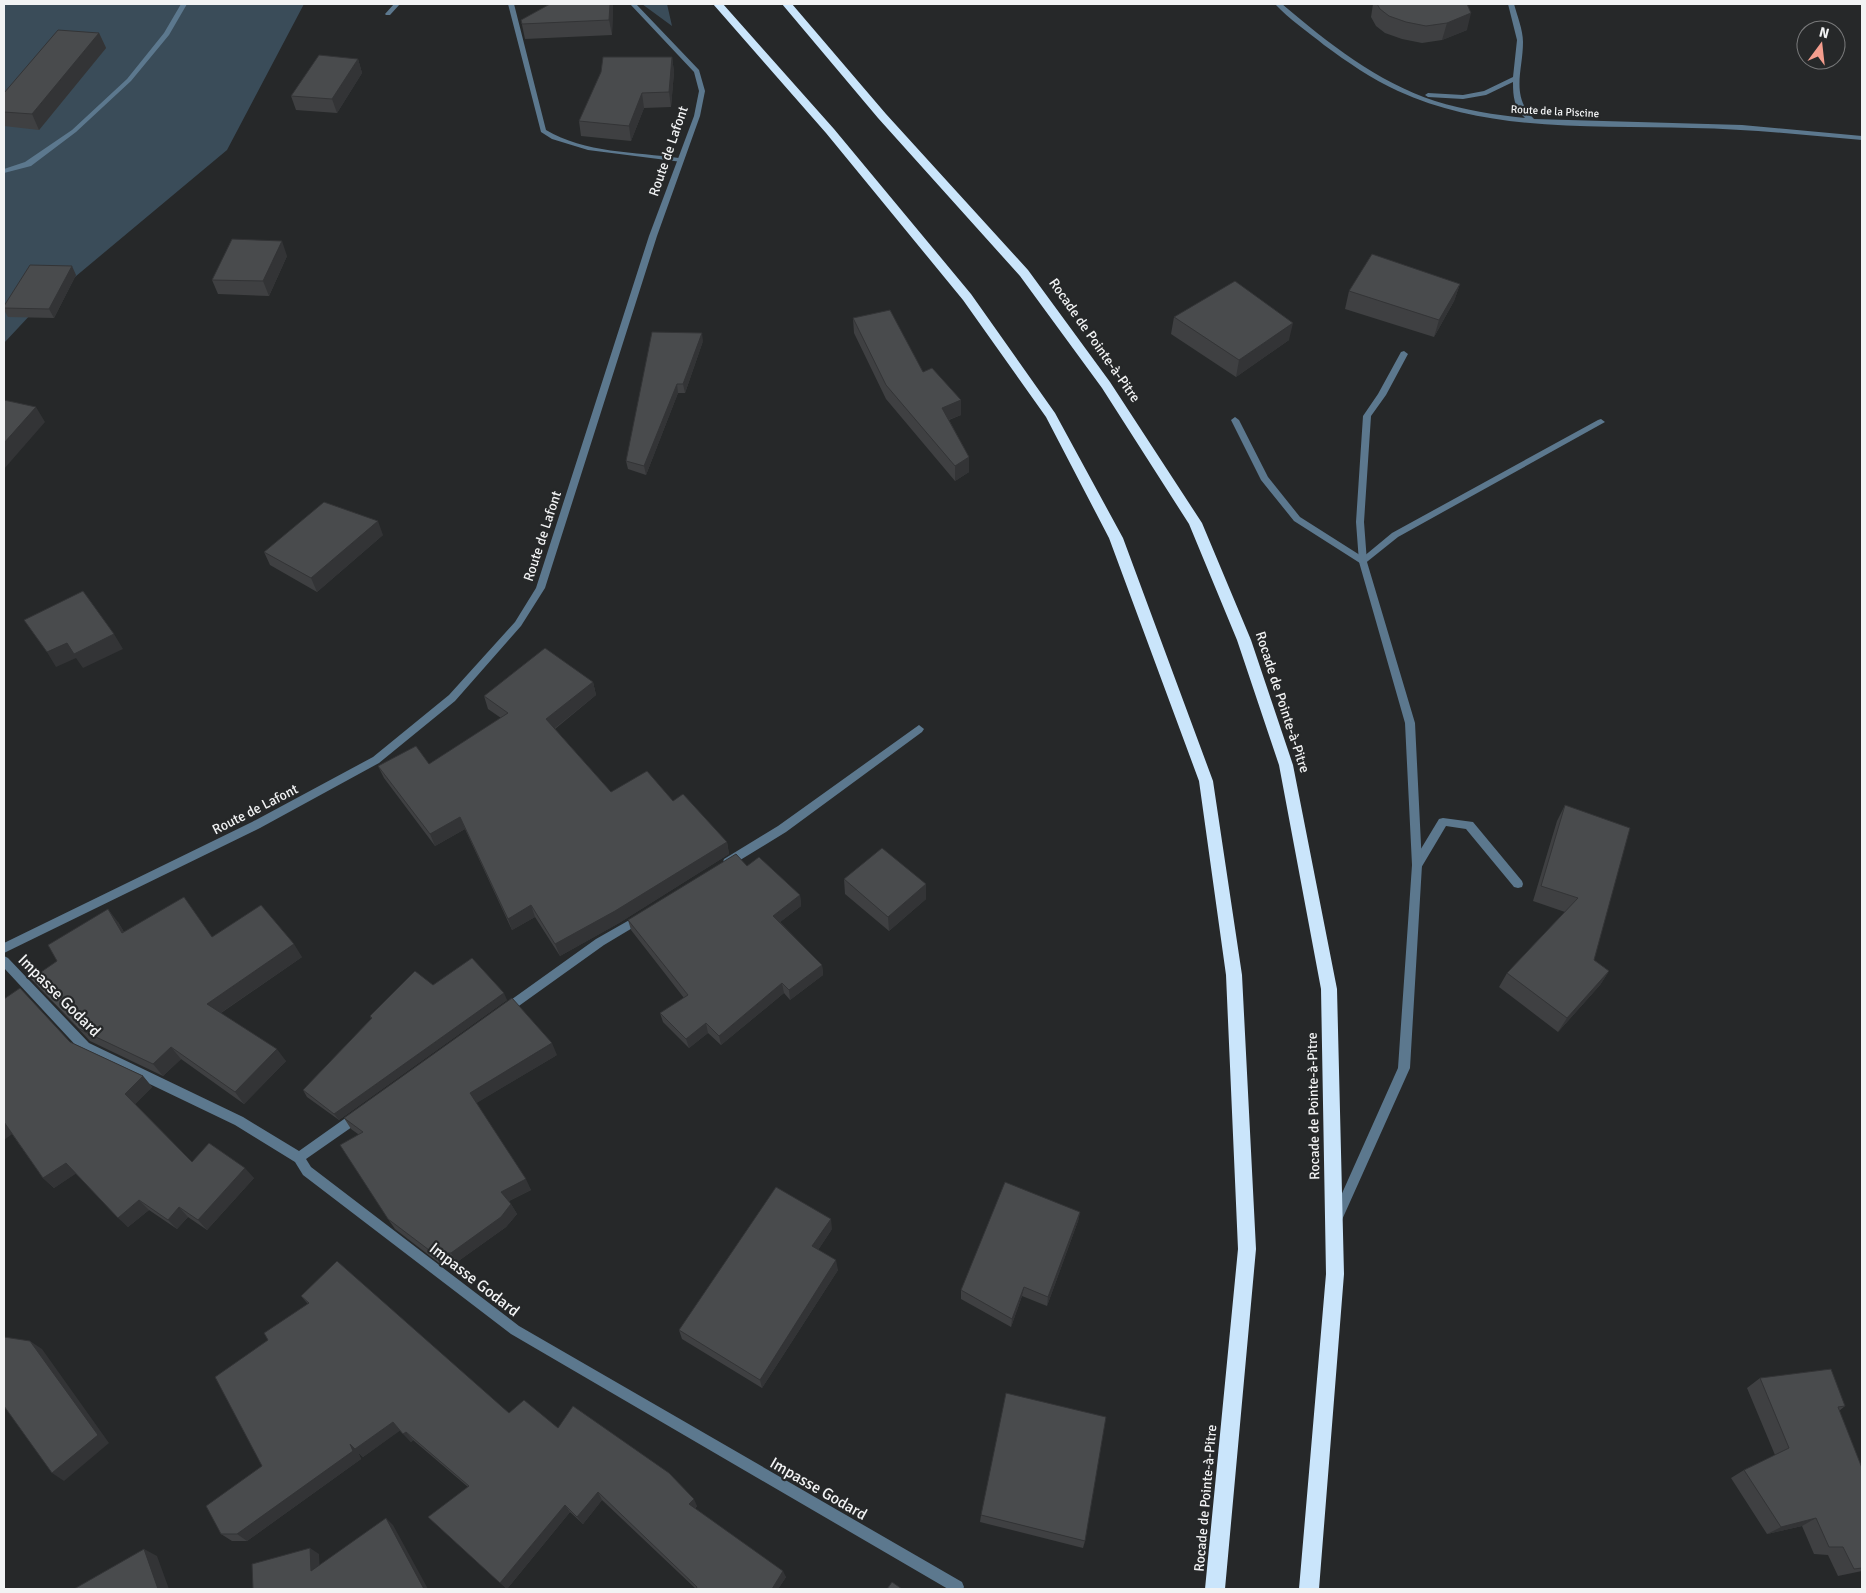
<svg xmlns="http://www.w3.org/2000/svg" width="1866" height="1593" font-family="Signika,sans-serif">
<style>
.green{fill:#3a4c59}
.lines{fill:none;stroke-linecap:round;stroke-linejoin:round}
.lane{fill:#5c788e;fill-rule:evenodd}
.street{fill:#5c788e;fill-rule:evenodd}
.highway{fill:#cae5fb;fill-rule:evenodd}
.wall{fill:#3f4042}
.shaded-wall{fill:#333436}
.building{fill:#494b4d;stroke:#333436}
.labels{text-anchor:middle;stroke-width:4.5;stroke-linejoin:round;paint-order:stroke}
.far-street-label{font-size:11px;fill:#f2f3f4;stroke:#262829}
.street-label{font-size:14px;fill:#f2f3f4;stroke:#262829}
.near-street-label{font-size:16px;fill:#f2f3f4;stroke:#262829}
</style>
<rect width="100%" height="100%" fill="#262829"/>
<path class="green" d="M4,4H304L227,150L33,312L4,343Z
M642,4H667L672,26Z"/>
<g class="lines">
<path class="lane" d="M181,4H187L169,35L131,81L76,132L31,166L4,173V169L25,162L72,130L127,79L164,33Z
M394,4H400L390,15H386L385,14Z
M508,4H514L546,130C584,153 636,152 679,158L683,160L682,162L588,150L552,139L541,132Z
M1235,417L1239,420L1268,477L1300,517L1363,557L1392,533L1598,420L1601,419L1605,422L1398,537L1363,565L1294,521L1261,480L1231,420Z
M1443,818L1473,822L1522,881L1523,884L1522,887L1518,888L1514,887L1466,829L1446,826L1421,868L1417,869L1413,868L1412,865L1413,862L1439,819Z"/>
<path class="street" d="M630,4H636L699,70L705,91L700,116L657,236L545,588L521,626L455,701L379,763L260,828L4,953V943L252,822L373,757L449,695L515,622L536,588L649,236L694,116L699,91L694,72Z
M1275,4H1282C1328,43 1377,82 1435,101C1464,110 1495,115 1525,118C1514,107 1513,97 1513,82L1486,95L1463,99L1428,97L1425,95L1428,93L1463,95L1484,91L1513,77L1517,40L1508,4H1514C1517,15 1523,30 1523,42C1523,71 1510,95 1534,119L1742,125L1862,136V140C1806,135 1749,129 1692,128C1595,125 1489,133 1398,91C1372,79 1347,62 1324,45C1308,32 1289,19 1275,4Z
M1404,351L1408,354L1386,395L1371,416L1364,522L1367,562L1415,723L1422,865L1410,1068L1341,1222L1337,1224L1333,1222L1331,1218L1398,1068L1412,865L1405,723L1359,562L1356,522L1363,416L1378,394L1401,352Z
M919,725L924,729L922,732L786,832L732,865L728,866L724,865L723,862L724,859L778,826Z
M640,914L644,915L645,918L644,921L604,945L509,1013L505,1015L501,1013L500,1010L501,1007L596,939Z
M4,956L8,958L89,1043L243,1117L299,1151L354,1112L358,1111L362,1112L364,1116L362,1120L306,1159L311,1167L519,1326L962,1582L964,1587L963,1589H948L511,1334L303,1175L295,1162L235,1125L81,1051L4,968Z"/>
<path class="highway" d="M713,4H723L834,129L971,294L1055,413L1123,538L1213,781L1242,975L1256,1249L1225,1589H1205L1238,1249L1226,975L1199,781L1109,538L1046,417L963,300L826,133Z
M782,4H792L886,114L1028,270L1110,382L1202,523L1251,640L1293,765L1337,989L1344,1274L1319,1589H1299L1326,1274L1321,989L1279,765L1237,640L1189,524L1102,388L1020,276L878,118Z"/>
</g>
<path class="wall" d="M550,4H613L612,35L525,39L521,20Z
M1373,4H1467V30L1442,40L1422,43L1402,39L1385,33L1376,26L1371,17Z
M99,33L106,48L39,130L4,126V93Z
M672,57L674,72L671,107L644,108L631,141L581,136L579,121Z
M358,59L362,73L337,113L296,110L291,96Z
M287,256L269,296L218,294L212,280Z
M76,275L54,318L8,317L4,310V306Z
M1460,284L1454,301L1434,337L1345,309L1349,291Z
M1174,317L1289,340L1236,377L1171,334Z
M853,318L923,372L961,415L949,420L969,457V472L955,481L886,399L854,333Z
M703,341L685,393H678L646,475L628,469L626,461Z
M383,535L317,592L270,565L264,552Z
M593,682L596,695L555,729L611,792L673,801L727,842L729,854L619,923L560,956L535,917L512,930L465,829L435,846L384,778L378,766L429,764L501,718L488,709L484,696Z
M1565,805L1594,960L1609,971L1600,985L1558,1032L1499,987L1507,973L1565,912L1533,901L1557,821Z
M747,866L800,895L801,906L780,922L822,965L823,975L790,1000L784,993L721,1045L708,1033L689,1048L663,1022L660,1013L684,998L631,930L628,920Z
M844,879L926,884V899L889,931L845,894Z
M118,922L124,932L212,937L302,957L221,1013L286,1061L244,1104L181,1059L163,1076L90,1041L31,979Z
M433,985L507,1000L339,1120L307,1097L303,1090L371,1019L370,1016Z
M70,1042L143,1076L152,1087L135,1104L192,1162L254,1178L207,1230L188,1217L177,1229L149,1210L128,1227L76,1173L54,1188L43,1178L12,1134Z
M557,1055L476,1103L531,1190L509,1201L517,1214L506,1227L457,1262L439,1263L395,1229L388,1219L358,1134L351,1129L344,1118Z
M1080,1212L1078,1221L1047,1306L1022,1296L1011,1327L961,1299V1290Z
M832,1229L818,1250L838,1270L762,1388L682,1339L679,1330Z
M301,1296L509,1413L558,1428L697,1506L695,1509L786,1577L778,1589H696L602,1500L583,1524L570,1512L507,1589L428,1517L468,1487L413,1440L411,1442L400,1430L363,1457L358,1452L361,1459L247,1541H232L221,1534L262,1466L268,1340L308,1304Z
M1760,1378L1845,1406L1839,1411L1862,1468V1571L1838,1576L1828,1555L1814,1554L1802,1526L1767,1534L1731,1478L1744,1470L1775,1455L1747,1388Z
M981,1515L1085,1541L1083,1548L980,1522Z"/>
<path class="shaded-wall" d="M610,4H613V6L612,35L609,20Z
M1471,13L1467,30L1442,40L1447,23Z
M99,33L106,48L39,130L32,114Z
M672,57L674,72L671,107L669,92Z
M358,59L362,73L337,113L332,99Z
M642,93L644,108L631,141L629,126Z
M282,241L287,256L269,296L263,281Z
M72,266L76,275L54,318L49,309Z
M1460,284L1454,301L1434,337L1439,320Z
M1293,323L1289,340L1236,377L1239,360Z
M702,333L703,341L685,393L683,384Z
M677,384L678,393L646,475L644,466Z
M961,400V415L942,422V408Z
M36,407L45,422L4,469V443Z
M969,457V472L955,481V466Z
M378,521L383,535L317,592L311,578Z
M114,634L123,649L83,668L76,658L56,667L47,652L67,643Z
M593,682L596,695L550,732L546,719Z
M460,817L465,829L435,846L430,834Z
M727,842L729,854L619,923L560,956L555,944Z
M926,884V899L889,931L888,917Z
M800,895L801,906L775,926L773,916Z
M531,905L535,917L512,930L508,919Z
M108,909L118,922L132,946L122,933Z
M294,944L302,957L216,1016L207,1004Z
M822,965L823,975L790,1000L789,990Z
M1609,971L1600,985L1558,1032L1567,1018Z
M782,983L784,993L721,1045L719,1036Z
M504,993L507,1000L339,1120L334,1114Z
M706,1023L708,1033L689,1048L686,1039Z
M552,1043L557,1055L475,1104L470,1093Z
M171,1047L181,1059L163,1076L153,1064Z
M277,1049L286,1061L244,1104L235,1092Z
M143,1076L152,1087L135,1104L125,1094Z
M4,1122L15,1132L4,1140Z
M66,1163L77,1173L54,1188L43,1178Z
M245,1168L254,1178L207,1230L198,1220Z
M526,1179L531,1190L507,1202L501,1192Z
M139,1200L149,1210L128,1227L118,1218Z
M511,1204L517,1214L506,1227L457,1262L451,1253Z
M179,1207L188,1217L177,1229L168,1220Z
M1080,1212L1078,1221L1047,1306L1048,1297Z
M831,1219L832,1229L814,1256L812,1246Z
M836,1260L838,1270L762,1388L760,1380Z
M1024,1287L1022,1296L1011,1327L1012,1319Z
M30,1341L42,1349L109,1443L64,1481L52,1473Z
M393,1422L401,1430L363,1457L355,1449Z
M406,1432L413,1440L411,1442L403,1434Z
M350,1444L358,1452L361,1459L247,1541L237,1534Z
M598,1492L602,1500L583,1524L577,1517Z
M694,1499L697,1506L692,1512L689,1504Z
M565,1505L570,1512L507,1589L500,1583Z
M386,1518L393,1525L428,1589H424Z
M1816,1518L1802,1526L1767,1534L1781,1527Z
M310,1548L319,1554L320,1577L311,1571Z
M144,1549L157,1556L169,1589H158Z
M783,1571L786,1577L778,1589H772Z"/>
<path class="building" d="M550,4H610L609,20L522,24L521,20Z
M1377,4H1467L1471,13L1447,23L1426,26L1406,22L1389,16L1380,9Z
M58,30L99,33L32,114L4,112V93Z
M319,55L358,59L332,99L291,96Z
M603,57H672L669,92L642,93L629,126L579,121L601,72Z
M232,239L282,241L263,281L212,280Z
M1372,254L1460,284L1439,320L1349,291Z
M30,265L72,266L49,309L4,308V306Z
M1235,281L1293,323L1239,360L1174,317Z
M890,310L923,372L932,368L961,400L942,408L969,457L955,466L886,385L853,318Z
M652,332L702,333L683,384H677L644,466L626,461Z
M4,400L36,407L4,443Z
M324,502L378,521L311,578L264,552Z
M83,591L114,634L74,654L67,643L47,652L24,620Z
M545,648L593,682L546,719L611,792L647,771L673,801L683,794L727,842L615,911L555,944L531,905L508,919L460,817L430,834L378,766L416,746L429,764L508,713L484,696Z
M1565,805L1630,828L1594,960L1609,971L1567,1018L1507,973L1578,898L1541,886Z
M882,848L926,884L888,917L844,879Z
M736,854L747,866L759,857L800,895L773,916L822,965L789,990L782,983L719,1036L706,1023L686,1039L660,1013L688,995L628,920Z
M184,897L212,937L261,905L294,944L207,1004L277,1049L235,1092L171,1047L153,1064L79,1029L31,979L57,961L48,945L108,909L122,933Z
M472,958L504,993L334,1114L303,1090L372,1018L370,1016L415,971L433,985Z
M20,988L70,1042L143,1076L125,1094L192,1162L209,1143L245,1168L198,1220L179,1207L168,1220L139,1200L118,1218L66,1163L43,1178L4,1122V999Z
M512,998L552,1043L470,1093L526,1179L501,1192L511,1204L501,1217L451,1253H433L388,1219L340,1145L363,1132L344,1118Z
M1005,1182L1080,1212L1048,1297L1024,1287L1012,1319L961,1290Z
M776,1187L831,1219L812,1246L836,1260L760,1380L679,1330Z
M337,1261L509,1413L524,1400L558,1428L573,1406L669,1473L694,1499L689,1504L783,1571L772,1589H696L697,1587L598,1492L577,1517L565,1505L500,1583L428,1517L469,1486L406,1432L403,1434L393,1422L355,1449L350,1444L353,1451L237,1534H221L206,1506L262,1466L215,1377L268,1340L264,1333L309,1303L301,1296Z
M4,1337L30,1341L98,1435L52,1473L4,1406Z
M1831,1369L1845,1406L1838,1407L1862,1468V1568L1854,1569L1843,1547H1829L1816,1518L1781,1527L1744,1470L1789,1448L1760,1378Z
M1006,1393L1106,1417L1085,1541L981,1515Z
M386,1518L424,1589H253L252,1564L310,1548L311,1571Z
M144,1549L158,1589H74Z
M892,1582L902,1589H887Z"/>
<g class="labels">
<g class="far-street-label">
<text transform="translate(1555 111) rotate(3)" y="4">Route de la Piscine</text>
</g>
<g class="street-label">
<text transform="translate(668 151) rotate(-71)" y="5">Route de Lafont</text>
<text transform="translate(1095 340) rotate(55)" y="5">Rocade de Pointe-à-Pitre</text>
<text transform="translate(542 536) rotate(-72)" y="5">Route de Lafont</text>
<text transform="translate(1283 702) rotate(72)" y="5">Rocade de Pointe-à-Pitre</text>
<text transform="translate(255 809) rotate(-27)" y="5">Route de Lafont</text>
<text transform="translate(1313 1106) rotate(-91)" y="5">Rocade de Pointe-à-Pitre</text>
<text transform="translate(1205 1498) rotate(-85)" y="5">Rocade de Pointe-à-Pitre</text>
</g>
<g class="near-street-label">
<text transform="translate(60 995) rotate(45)" y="6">Impasse Godard</text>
<text transform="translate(475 1279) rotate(38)" y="6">Impasse Godard</text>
<text transform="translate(819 1488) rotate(30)" y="6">Impasse Godard</text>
</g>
</g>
<rect width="1866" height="1593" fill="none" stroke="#f2f3f4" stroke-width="10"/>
<g transform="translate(1821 45) rotate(15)"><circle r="24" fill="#262829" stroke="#78797a"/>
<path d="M0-4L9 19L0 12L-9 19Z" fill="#f49d8d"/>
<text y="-8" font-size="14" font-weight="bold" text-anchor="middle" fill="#f2f3f4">N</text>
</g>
</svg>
